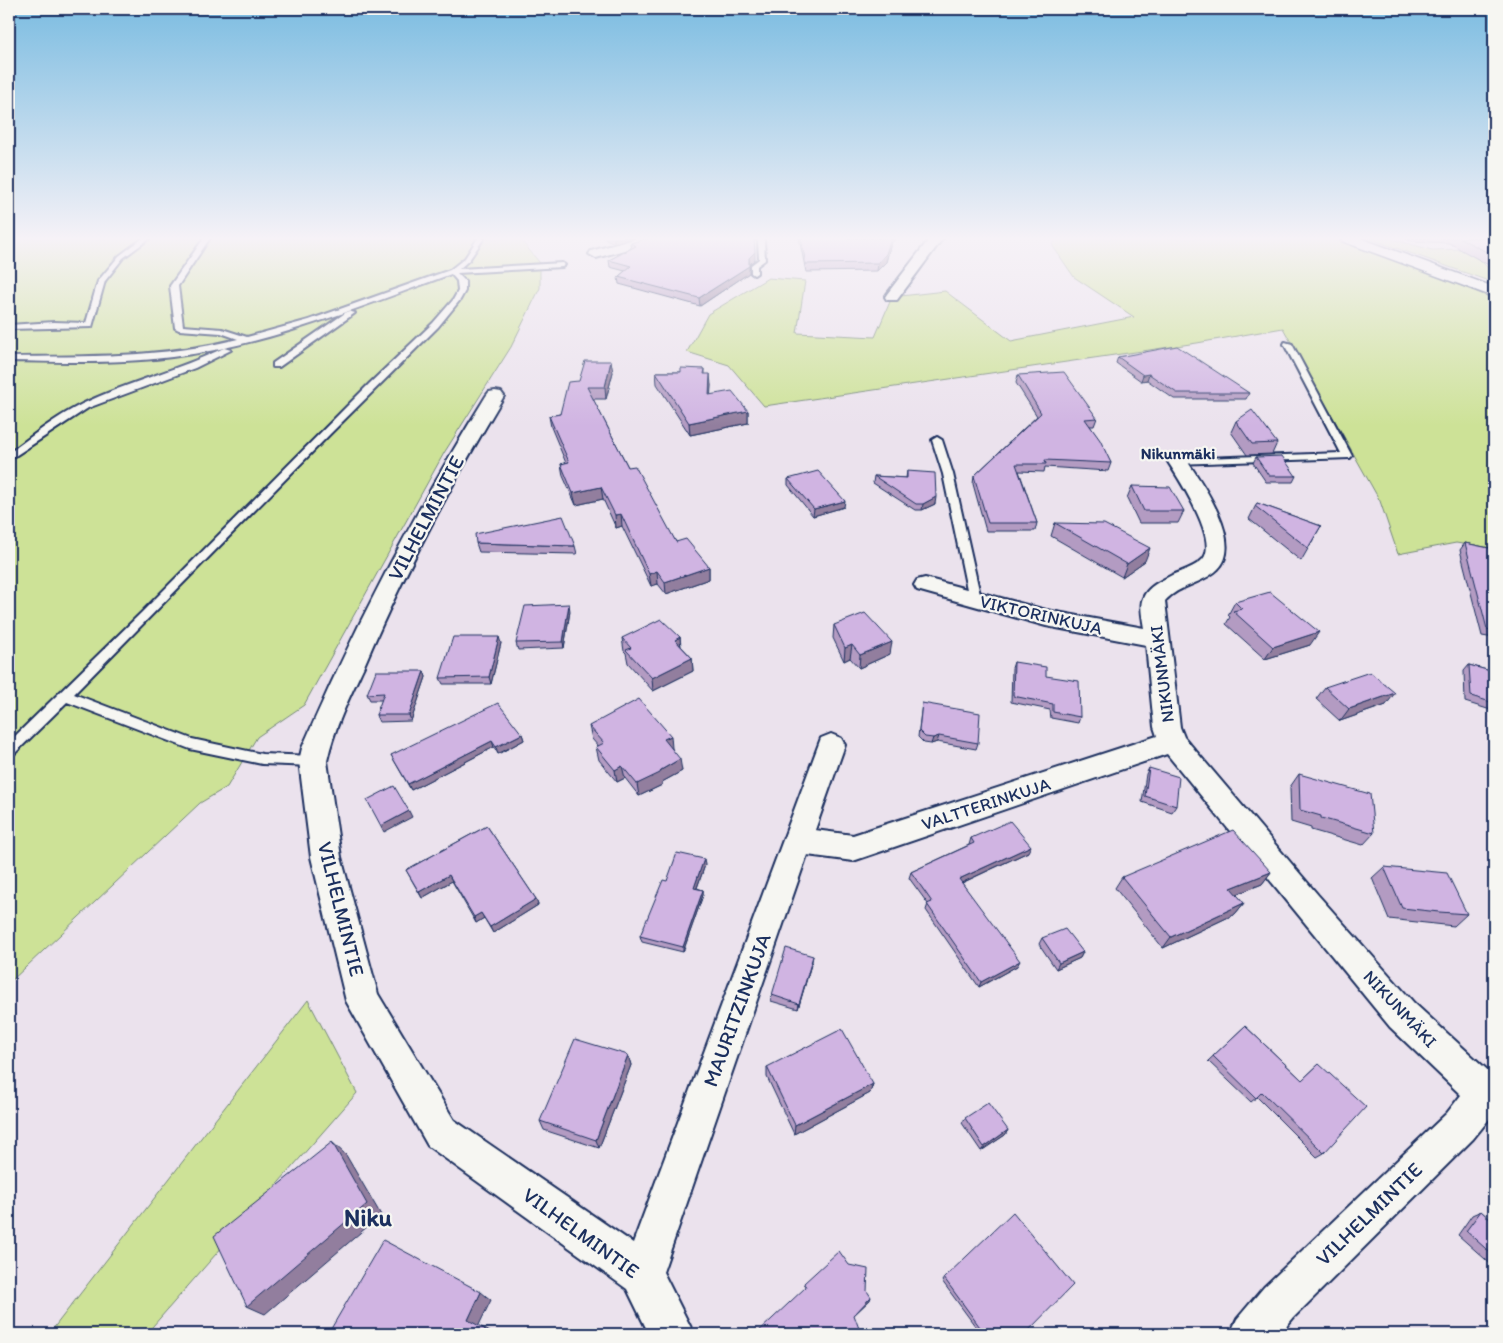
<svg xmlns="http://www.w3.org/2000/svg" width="1503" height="1343" font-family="Itim,sans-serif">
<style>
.green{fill:#cde297;stroke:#74887a}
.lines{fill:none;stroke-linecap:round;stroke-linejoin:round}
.lane-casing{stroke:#1b2f5e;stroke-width:4}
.street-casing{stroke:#1b2f5e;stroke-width:4}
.secondary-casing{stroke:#1b2f5e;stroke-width:3}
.lane{fill:#f6f6f2;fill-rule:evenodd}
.street{fill:#f6f6f2;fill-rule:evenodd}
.secondary{fill:#f6f6f2;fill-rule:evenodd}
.wall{fill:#b39bc2;stroke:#1b2f5e}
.shaded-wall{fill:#927e9e;stroke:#1b2f5e}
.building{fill:#d0b4e2;stroke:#1b2f5e}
.labels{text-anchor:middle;stroke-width:4.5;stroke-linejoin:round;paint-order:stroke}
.far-neighbourhood-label{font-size:16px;font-weight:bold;fill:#1b2f5e;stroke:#f6f6f2}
.street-label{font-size:18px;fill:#1b2f5e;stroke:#f6f6f2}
.near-street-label{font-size:21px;fill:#1b2f5e;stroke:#f6f6f2}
.near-quarter-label{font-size:24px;font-weight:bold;fill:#1b2f5e;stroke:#f6f6f2}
</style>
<rect width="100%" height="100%" fill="#ebe2ed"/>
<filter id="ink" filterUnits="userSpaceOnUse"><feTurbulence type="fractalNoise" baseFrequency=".02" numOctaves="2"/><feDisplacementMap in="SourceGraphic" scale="10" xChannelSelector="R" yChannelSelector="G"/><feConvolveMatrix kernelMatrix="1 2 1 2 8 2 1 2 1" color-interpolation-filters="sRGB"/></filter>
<g filter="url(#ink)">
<path class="green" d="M9,238H519L540,263L499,271L540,269V288L511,347L444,453L304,705L257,737L227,787L200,803L9,983Z
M1057,238H1329L1412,266L1494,299V549L1456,543L1398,554L1380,501L1283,328L1197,343L764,406L729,365L687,352L708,314L768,278L805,281L797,333L875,337L892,297L945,291L1011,341L1134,317L1074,277L1052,245Z
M1368,238H1388L1432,250L1494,248V261L1482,262L1494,274V283Z
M308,1000L357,1093L146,1334H49Z"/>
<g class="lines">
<g class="lane-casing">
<path id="lane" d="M143,238H150L123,258L105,281L92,327L9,329V325L54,322L86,323L98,281L119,256Z
M204,238H210L178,286L183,326L222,329L247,337L309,320L450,270L465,258L478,238H484L469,260L459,269L562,263L565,265L562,267L457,273L465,281V291L460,300L438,327L331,433L74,694L192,739L262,754L313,756L318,757L320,761L318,765L313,766L262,764L190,749L67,702L14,754L9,755V742L142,612L370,383L433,323L453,300L458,291L457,281L451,274C360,307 268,345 172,357C118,364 62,362 9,361V357C86,356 162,358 238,339L221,333L179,330L175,328L170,286Z
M755,238H762L764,240L765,260L757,266V273L754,275L751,273V265L759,259L758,241Z
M348,311L355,313L279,367H273V363Z
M1285,342L1292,344L1352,456L1350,458L1175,464V460L1178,459L1341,453L1284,344Z
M224,348L231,350L195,368L88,408L9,460V453C32,436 56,417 82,404C128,382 178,370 224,348Z
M937,437L942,440L953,474L981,599L975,603L969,599L943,474L932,440Z"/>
</g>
<g class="street-casing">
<path id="street" d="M638,238H657L656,241L596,258L589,254L591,251Z
M930,238H943L897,300H887L885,297L887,294Z
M495,391L501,392L504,396C452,483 404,572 364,666C350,696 334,728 327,761L341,857L378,994L454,1120L633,1243L821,738L831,734L841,738L845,745L815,830L853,835L1157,736L1154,727L1146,645L1046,626L917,590L914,585L917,580L925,578L1046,610L1144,628C1143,620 1139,606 1143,598C1148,586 1161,581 1172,575C1181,571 1196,567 1203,559C1219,540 1179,479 1168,462L1171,458H1185C1201,481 1245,543 1218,569C1203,584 1179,585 1165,601L1180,727L1184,737L1318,895L1414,1003L1494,1076V1119L1490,1118L1473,1139L1294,1317L1280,1334H1230L1237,1319L1264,1287L1447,1113L1461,1095L1390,1027L1167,754L853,861L807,855L663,1272L694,1334H649L627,1289L428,1146L346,1001L311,857L299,761L302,748C355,626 416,509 486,396L489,392Z"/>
</g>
<g class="secondary-casing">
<path id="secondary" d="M1340,238H1360L1494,287V297L1342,241Z"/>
</g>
<use href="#lane" class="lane"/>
<use href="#street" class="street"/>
<use href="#secondary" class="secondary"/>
</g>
<path class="wall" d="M604,238H632L614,243Z
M799,238H897L891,243L886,262L877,271L806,272Z
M1406,238H1494V268L1449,243L1410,241Z
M630,243L755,259L749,265V273L700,306L619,284L618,277L625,271L610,267L609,260L631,249Z
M1118,357L1249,393L1246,399H1174L1147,380L1141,381L1116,363Z
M705,369V374L711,385L710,395L748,411V423L690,435L657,384L656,372H681Z
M613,372L606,399H593L628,467L676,542L709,567V579L666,594L658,584L651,586L622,526L616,528L603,499L576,505L563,476L561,464L566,463L551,427L549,416L560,414L579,381Z
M1018,375L1097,418L1094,426H1090L1111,463L1108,471L1045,467L1044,472L1019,471L1037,523L1035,531H986L973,484L974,476L1037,416L1016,383Z
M1236,421L1277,443L1272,454L1247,455L1231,432Z
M1256,457L1296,476L1293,482H1266L1253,463Z
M907,471L935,504L922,510H915L873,483L874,476L906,478Z
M788,479L844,507L813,516L788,485Z
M1132,486L1184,511L1178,523H1139L1127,498Z
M1257,503L1321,526L1301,561L1249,519Z
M1055,523L1145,561L1122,577L1051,536Z
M476,543L575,546L577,554L479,552Z
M1465,543L1494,549V638L1482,636L1460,550Z
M1235,602L1310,645L1265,659L1226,624L1230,617L1228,615Z
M570,611L564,648L518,650L516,643Z
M834,625L890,654L859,668L850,658L844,661L833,638Z
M680,637L681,646L692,658L693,671L653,691L628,663L626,653L624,651L622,638Z
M501,643L491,684H443L440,678Z
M1014,662L1046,676L1080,717L1078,723L1051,718L1050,710L1011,702L1012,668Z
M1469,665L1494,672V711L1465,702L1464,671Z
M424,671L426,677L411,721L379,722L376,715L382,700H370L367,694Z
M1325,687L1386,705L1340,721L1316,699Z
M922,703L978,743L976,749L937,742L931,744L924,743L918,737Z
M589,726L672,748L682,771L662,782V785L639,796L625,778L617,782L599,760L596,747L598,746L592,739Z
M522,734L524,740L498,754L494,747L411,790L391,755Z
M1149,768L1176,806L1172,812L1142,802L1146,774Z
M1299,774L1374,833L1363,845L1311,830V828L1291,822L1290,787Z
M487,826L536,899L538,905L493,933L484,918L476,923L452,881L422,898L406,870Z
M971,838L1028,852L962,883L1017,966L979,987L926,910L928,904L909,878L911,872L969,845Z
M705,865L697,888L703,890V895L683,952L642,942L640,936L667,881Z
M1384,867L1467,914L1454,926L1426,923L1389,919L1372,878Z
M1271,872L1262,884L1236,894L1244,903L1235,914L1163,948L1115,888L1122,877Z
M1042,938L1083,952L1080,958L1056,969L1039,944Z
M812,961L798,1009L771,1001L772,995Z
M1245,1026L1302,1080L1319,1064L1324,1153L1317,1157L1257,1097L1251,1102L1208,1061Z
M628,1055L631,1065L599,1148L544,1130L540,1121Z
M767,1067L873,1084L870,1093L794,1134L767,1077Z
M965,1118L1008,1130L1005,1135L981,1151L962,1123Z
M1481,1211L1494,1223V1267L1458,1235L1472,1215Z
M944,1278L1025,1334H981L942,1281Z"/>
<path class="shaded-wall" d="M614,238H632L614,243Z
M891,238H897L891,243L886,262L877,271L878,263Z
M755,252V259L749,265V258Z
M749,266V273L700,306L699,298Z
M611,361L613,372L606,399L605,387Z
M710,374L711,385L710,407L709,395Z
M1149,374L1147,380L1141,381L1143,375Z
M748,411V423L690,435L689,423Z
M601,487L603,499L576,505L573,493Z
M936,497L935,504L922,510L923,504Z
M845,501L844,507L813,516L814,509Z
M621,514L622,526L616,528L615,515Z
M1150,548L1145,561L1122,577L1127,564Z
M709,567V579L666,594L665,582Z
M657,571L658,584L651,586L649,574Z
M569,604L570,611L564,648L563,642Z
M1319,632L1310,645L1265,659L1273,647Z
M499,637L501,643L491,684L489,677Z
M680,637L681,650L675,640Z
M892,642L890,654L859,668L860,655Z
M852,645L850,658L844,661L845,648Z
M692,658L693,671L653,691L652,678Z
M424,671L426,677L411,721L409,715Z
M1395,693L1386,705L1340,721L1349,709Z
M522,734L524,740L498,754L496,747Z
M671,736L672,748L665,752L664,739Z
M939,736L937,742L931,744L933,738Z
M492,741L494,747L411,790L408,784Z
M680,759L682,771L662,782V785L639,796L637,784Z
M622,766L625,778L617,782L615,770Z
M409,811L412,817L384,832L381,826Z
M1031,846L1028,852L957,885L959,879Z
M704,859L705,865L695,893L694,888Z
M1271,872L1262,884L1222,900L1231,888Z
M449,875L452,881L422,898L419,892Z
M703,890V895L683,952V947Z
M536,899L538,905L493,933L490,927Z
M1244,903L1235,914L1163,948L1171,937Z
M481,913L484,918L476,923L474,917Z
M1083,952L1080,958L1056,969L1059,963Z
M813,956L812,961L798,1009L799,1004Z
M1020,961L1017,966L979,987L981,982Z
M628,1055L631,1065L599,1148L596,1140Z
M873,1084L870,1093L794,1134L795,1125Z
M1008,1130L1005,1135L981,1151L984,1147Z
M332,1142L346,1155L381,1215L265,1314L247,1306Z
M481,1292L491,1300L478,1327L468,1320Z
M871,1297L870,1300L852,1317L854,1315Z
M485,1329L493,1334H483Z"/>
<path class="building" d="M650,238H754L755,252L749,258V266L699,298L618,277L631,266L609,260L636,246L630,243Z
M801,238H891L886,254L878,263L806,264Z
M1460,238H1494V256Z
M1177,346L1249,393H1177L1149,374L1143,375L1118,357Z
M585,361H611L605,387H587L628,467L635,466L676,542L686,539L709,567L665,582L657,571L649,574L621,514L615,515L601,487L573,493L561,464L569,462L549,416L560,414L568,382L579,381Z
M681,368L705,369L704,374H710L709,395L732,391L748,411L689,423L656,372H681Z
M1064,372L1097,418L1085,419L1100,440L1111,463L1045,460L1046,464H1016L1037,523H988L974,476L1041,413L1018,375Z
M1252,410L1277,443L1252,444L1236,421Z
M1282,456L1296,476H1269L1256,457Z
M818,471L845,501L814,509L788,479Z
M907,471L935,473L936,497L923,504H916L874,476L907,478Z
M1132,486L1170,487L1184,511H1144Z
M1257,503L1321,526L1308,548L1255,506Z
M563,516L575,546L476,543L475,534Z
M1055,523L1104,524L1150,548L1127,564Z
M1465,543L1494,549V631L1487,629Z
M1270,592L1319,632L1273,647L1233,611L1242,609L1235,602Z
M569,604L563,642L516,643L525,606Z
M865,613L892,642L860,655L852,645L845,648L834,625Z
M661,619L680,637L675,640L692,658L652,678L626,650L631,648L622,638Z
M453,637H499L489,677L440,678Z
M1014,662L1046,667V676L1079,681L1080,717L1053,712V704L1013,696Z
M1469,665L1494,672V703L1471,696Z
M376,671H424L409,715H376L384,693L367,694Z
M1370,672L1395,693L1349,709L1325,687Z
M639,699L671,736L664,739L680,759L661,770L660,773L637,784L622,766L615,770L596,747L604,743L589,726Z
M498,703L522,734L496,747L492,741L408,784L391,755Z
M922,703L980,713L978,743L939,736L933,738L925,737L919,731Z
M1149,768L1179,777L1176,806L1145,796Z
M1299,774L1370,794L1374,833L1321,818V816L1300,810Z
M394,786L409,811L381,826L367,800Z
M1010,821L1031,846L959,879L1020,961L981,982L927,904L932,902L911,872L974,843L971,838Z
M487,826L536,899L490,927L481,913L474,917L449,875L419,892L406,870Z
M1233,830L1271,872L1231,888L1244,903L1171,937L1122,877Z
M677,853L704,859L694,888L703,890L683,947L640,936L663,880L667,881Z
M1384,867L1447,873L1467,914L1439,912L1402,908Z
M1065,929L1083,952L1059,963L1042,938Z
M786,948L813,956L799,1004L772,995Z
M1245,1026L1302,1080L1319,1064L1366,1107L1324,1153L1262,1092L1256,1098L1213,1056Z
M842,1029L873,1084L795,1125L767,1067Z
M575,1039L628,1055L596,1140L540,1121Z
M988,1103L1008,1130L984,1147L965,1118Z
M332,1142L367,1204L247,1306L214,1236Z
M1481,1211L1494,1223V1256L1466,1231Z
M1013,1212L1073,1285L1025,1334H985L944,1278Z
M383,1240L481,1292L468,1320L485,1329L483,1334H328Z
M839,1251L849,1265L868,1269L867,1291L871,1297L854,1315L861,1334H756L806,1287L804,1283Z"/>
</g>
<linearGradient id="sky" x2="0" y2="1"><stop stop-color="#7bbce1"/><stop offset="0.56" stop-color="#f6f2f7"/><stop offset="1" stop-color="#f6f2f7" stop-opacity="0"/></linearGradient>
<rect width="1503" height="426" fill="url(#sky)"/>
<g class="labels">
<g class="far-neighbourhood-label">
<text x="1178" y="459">Nikunmäki</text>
</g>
<g class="street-label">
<text transform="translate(1041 615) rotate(13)" y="6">VIKTORINKUJA</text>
<text transform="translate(1162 674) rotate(-97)" y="6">NIKUNMÄKI</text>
<text transform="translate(986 804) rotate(-18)" y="6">VALTTERINKUJA</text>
<text transform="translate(1400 1009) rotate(47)" y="6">NIKUNMÄKI</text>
</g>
<g class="near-street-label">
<text transform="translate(426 518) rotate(-62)" y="7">VILHELMINTIE</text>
<text transform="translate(341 909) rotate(76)" y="7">VILHELMINTIE</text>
<text transform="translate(737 1010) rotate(-70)" y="7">MAURITZINKUJA</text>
<text transform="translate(1369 1214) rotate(-44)" y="7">VILHELMINTIE</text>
<text transform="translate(581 1233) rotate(36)" y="7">VILHELMINTIE</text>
</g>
<g class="near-quarter-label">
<text x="368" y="1226">Niku</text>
</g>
</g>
<rect width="1503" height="1343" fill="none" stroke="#f6f6f2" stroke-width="30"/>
<rect x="15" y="15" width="1473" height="1313" fill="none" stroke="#1b2f5e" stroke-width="2" filter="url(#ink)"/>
</svg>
